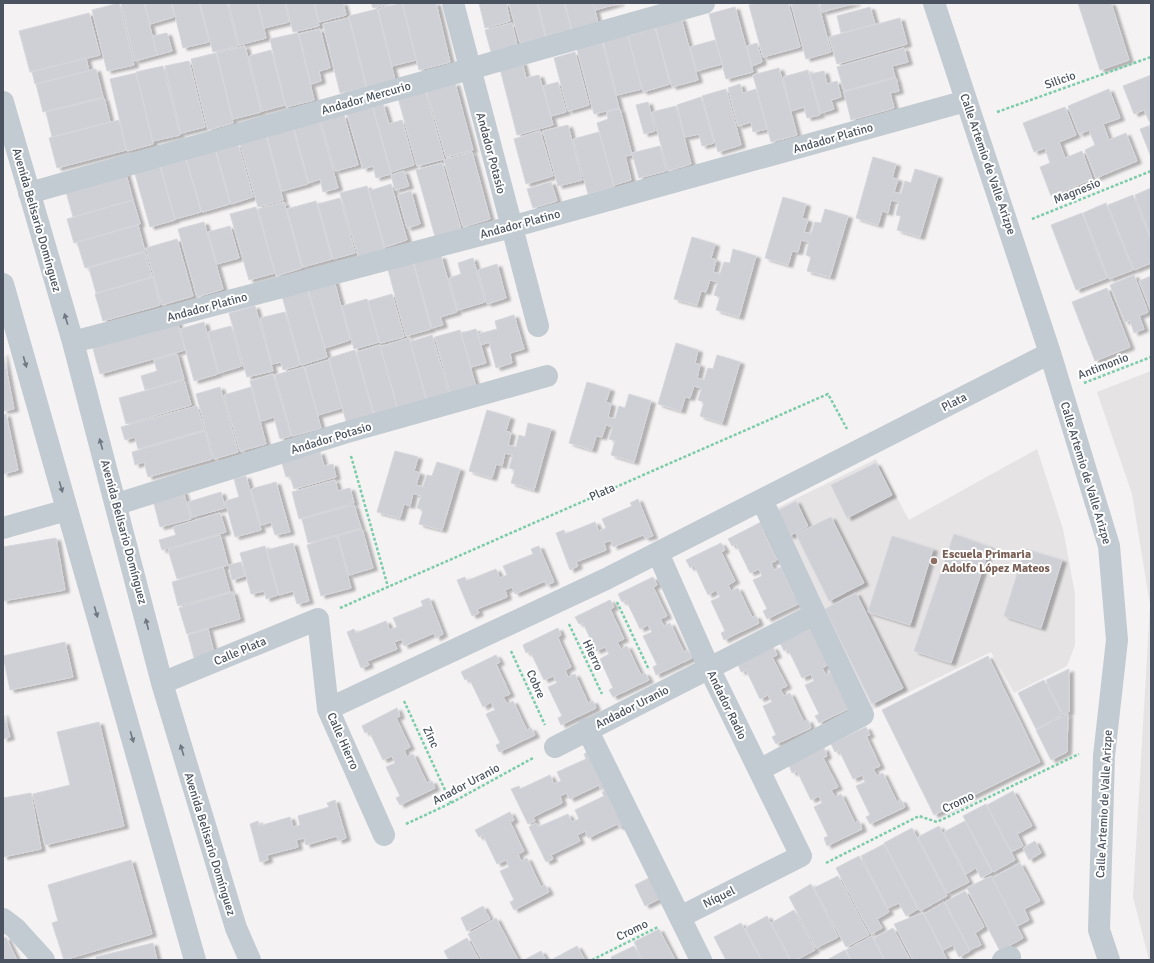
<svg xmlns="http://www.w3.org/2000/svg" width="1154" height="963" font-family="Signika,sans-serif">
<style>
.education{fill:#e5e3e4}
.building{fill:#cfd0d6;stroke:#d6d7dd;filter:url(#shadow)}
.lines{fill:none;stroke-linecap:round;stroke-linejoin:round}
.path{stroke:#7bccab;stroke-width:2.5;stroke-dasharray:3 2;stroke-linecap:butt}
.minor{stroke:#c3cbd2;stroke-width:22}
.oneway{fill:#6e7782}
.education-dot{fill:#8d6e63;stroke:#fff;stroke-width:1.5}
.labels{text-anchor:middle;stroke-width:4;stroke-linejoin:round;paint-order:stroke}
.street-label{font-size:12px;fill:#4a535f;stroke:#fff}
.education-label{font-size:12px;font-weight:bold;fill:#785e54;stroke:#fff;text-anchor:start}
</style>
<defs>
<filter id="shadow"><feDropShadow dx="4.5" dy="2.5" stdDeviation="1" flood-color="#0004"/></filter>
</defs>
<rect width="100%" height="100%" fill="#f4f2f2"/>
<path class="education" d="M1151,371V960H1149L1133,897L1150,605L1132,494L1097,392Z
M1037,449L1063,529L1075,594V645L1067,666L1014,693L991,652L870,711L775,509L876,459L909,520Z"/>
<path class="building" d="M119,3L134,65L107,71L92,10Z
M121,3H144L157,55L135,61Z
M145,3H171L174,17L150,24Z
M172,3H199L209,42L183,48Z
M200,3H227L238,46L213,52Z
M229,3H257L266,38L239,45Z
M258,3H285L289,22L264,28Z
M286,3H314L319,26L293,32Z
M315,3H343L346,15L319,22Z
M371,3H394L373,8Z
M402,3L416,60L392,66L378,9Z
M406,3H436L450,62L419,70L403,4Z
M479,3H506L510,21L485,28Z
M509,3H537L545,37L520,43Z
M538,3H564L571,29L546,36Z
M565,3H593L598,23L572,30Z
M593,3H620L595,10Z
M757,3H788L800,47L763,57L749,5Z
M791,3H818L831,52L806,59Z
M820,3H856L822,12Z
M1078,3H1111L1129,60L1100,70Z
M735,7L753,72L726,79L709,14Z
M870,7L875,24L841,33L837,16Z
M377,9L395,80L367,87L349,16Z
M89,13L100,55L30,72L19,31Z
M349,18L366,87L340,93L323,24Z
M681,18L698,80L672,87L655,25Z
M900,18L907,44L837,64L829,37Z
M512,23L517,45L491,52L485,30Z
M655,28L670,84L643,92L628,36Z
M320,29L330,68L319,71L321,81L311,84L299,34Z
M167,33L172,51L157,55L153,36Z
M298,33L314,100L286,107L270,39Z
M627,33L642,89L617,95L603,40Z
M715,40L722,64L697,71L690,47Z
M602,42L619,108L594,114L577,49Z
M757,43L762,62L752,66L747,46Z
M245,46L261,112L233,119L217,53Z
M904,48L908,62L892,66L895,77L844,91L837,67Z
M271,50L285,105L262,111L249,56Z
M575,52L589,105L568,111L554,58Z
M216,53L233,123L208,130L191,59Z
M86,58L89,71L35,84L32,72Z
M189,61L205,127L181,133L165,66Z
M522,62L526,78L539,75L553,125L517,135L500,69Z
M163,66L180,135L153,141L136,72Z
M779,68L797,135L771,142L753,75Z
M96,69L103,97L43,112L36,84Z
M808,70L820,115L807,118L804,107L791,111L783,77Z
M824,71L827,84L837,81L841,97L831,100L834,109L821,113L810,74Z
M136,73L153,144L127,151L110,79Z
M1151,75V157L1140,129L1151,125L1144,110L1134,114L1123,86Z
M896,78L899,91L890,93L894,108L851,120L844,92Z
M558,82L566,112L551,116L543,86Z
M455,83L473,150L446,157L427,91Z
M740,84L743,93L756,89L767,129L753,132L751,122L738,126L728,88Z
M726,89L741,145L718,152L702,96Z
M1109,89L1120,118L1103,124L1109,140L1126,133L1137,161L1096,178L1085,150L1095,145L1089,130L1079,134L1068,106Z
M425,90L444,159L417,166L398,98Z
M701,97L714,143L702,146L699,134L685,137L677,105Z
M104,98L110,122L52,137L46,112Z
M648,102L655,131L644,134L636,105Z
M371,103L391,174L376,178L373,166L363,169L346,110Z
M383,104L389,124L402,120L414,165L391,172L373,107Z
M676,106L691,164L668,171L652,112Z
M1065,107L1076,135L1059,142L1065,158L1082,151L1092,179L1051,196L1040,167L1050,163L1045,148L1034,152L1023,123Z
M620,109L632,155L625,156L631,180L614,185L597,123L608,119L607,112Z
M344,115L358,165L335,171L321,122Z
M318,117L338,188L323,192L320,179L309,183L293,124Z
M119,120L126,150L57,168L49,138Z
M292,125L308,184L282,191L266,132Z
M568,125L582,180L558,186L543,131Z
M540,131L553,176L526,184L514,139Z
M599,132L614,187L588,194L573,139Z
M266,136L283,200L258,207L240,143Z
M238,144L253,197L231,204L216,150Z
M660,146L666,171L639,178L632,153Z
M215,150L230,204L202,212L186,158Z
M472,152L490,219L463,227L444,160Z
M873,157L896,164L892,178L898,179L894,192L901,194L905,181L911,183L915,169L938,176L920,237L897,230L901,216L896,215L899,202L891,200L888,213L882,211L878,225L856,218Z
M186,160L201,212L175,219L161,167Z
M442,163L462,233L436,240L416,170Z
M160,167L175,220L150,227L135,174Z
M125,171L133,200L73,217L65,188Z
M404,171L409,186L395,190L391,175Z
M551,182L557,201L533,208L527,189Z
M391,184L407,240L385,247L369,191Z
M367,186L385,251L359,259L340,193Z
M1151,188V237L1135,195Z
M411,191L420,224L407,228L398,195Z
M1133,195L1151,240V263L1134,270L1108,205Z
M783,197L806,204L802,218L808,220L804,232L811,234L815,222L821,223L825,209L848,216L830,277L807,271L811,257L806,255L809,242L801,240L798,252L792,251L788,265L765,258Z
M340,198L355,253L333,259L318,204Z
M133,200L140,224L74,243L67,219Z
M316,201L332,259L303,267L287,209Z
M284,202L302,268L276,276L258,209Z
M1106,203L1133,270L1109,279L1083,213Z
M256,207L275,273L249,280L230,214Z
M1082,213L1107,278L1076,290L1051,225Z
M204,222L223,289L197,297L178,229Z
M138,225L145,251L85,268L77,242Z
M230,226L239,258L217,264L208,232Z
M692,237L715,244L711,258L716,260L713,272L720,274L724,262L730,263L733,249L756,256L739,317L716,310L720,297L714,295L718,282L710,280L706,292L701,291L697,305L674,299Z
M177,239L193,296L162,305L146,248Z
M145,252L152,277L96,293L89,268Z
M441,256L457,312L440,317L443,325L432,328L414,263Z
M473,258L485,302L458,310L449,278L461,274L458,263Z
M412,259L431,329L406,336L387,266Z
M497,264L506,298L487,304L478,270Z
M1134,275L1148,312L1139,316L1144,329L1134,333L1130,320L1125,322L1110,285Z
M1151,276V311L1139,281Z
M153,277L160,305L103,321L95,294Z
M334,280L350,340L325,348L308,288Z
M1107,288L1130,347L1095,361L1072,302Z
M307,289L327,357L301,365L282,296Z
M392,294L404,337L380,343L368,301Z
M367,299L379,342L354,349L342,306Z
M255,306L273,371L247,377L229,313Z
M285,312L300,365L283,370L281,362L272,364L260,318Z
M514,315L524,349L510,353L512,363L496,368L489,342L481,345L478,334L497,329L495,321Z
M177,321L185,350L100,374L92,345Z
M204,322L218,374L194,381L180,329Z
M231,326L242,366L219,373L208,332Z
M476,329L486,363L471,367L461,333Z
M460,330L477,391L452,398L435,337Z
M432,335L450,397L428,403L410,342Z
M409,338L427,404L399,412L380,347Z
M676,343L698,350L695,363L700,365L697,378L704,380L708,368L713,369L717,355L740,362L722,423L700,416L704,402L698,400L702,388L694,386L690,398L685,397L681,411L658,404Z
M380,345L398,411L375,417L357,352Z
M355,350L374,417L347,425L329,358Z
M3,353L14,409L3,411Z
M177,354L184,379L145,390L141,376L157,371L154,360Z
M329,360L342,408L318,415L305,367Z
M304,367L321,428L292,436L275,375Z
M273,374L291,436L280,439L274,417L261,421L250,381Z
M184,380L191,405L126,424L119,398Z
M587,382L610,389L606,402L611,404L608,417L615,419L619,406L625,408L629,394L651,401L634,462L611,455L615,441L609,439L613,427L606,425L602,437L596,436L592,450L569,443Z
M220,387L238,452L214,459L196,394Z
M251,387L266,444L240,451L224,395Z
M197,406L204,430L138,449L135,437L125,440L121,427Z
M487,410L510,417L506,431L511,433L508,445L516,447L519,435L525,437L528,423L551,429L534,490L511,483L515,470L509,468L513,455L505,453L502,466L496,464L492,478L469,471Z
M6,414L18,470L3,474V415Z
M205,431L212,459L148,477L144,462L135,465L132,452Z
M395,451L418,457L414,471L420,473L416,485L423,487L427,475L432,476L437,462L460,469L442,530L419,524L423,510L417,508L421,496L413,493L410,506L404,504L400,518L377,512Z
M320,452L324,466L333,464L336,477L294,489L290,476L286,477L282,463Z
M876,463L892,495L847,518L831,485Z
M246,476L261,530L235,537L225,501L239,497L234,479Z
M335,480L338,491L350,488L354,503L299,519L292,492Z
M276,482L290,532L275,535L271,522L261,525L251,489Z
M183,491L191,519L160,527L153,500Z
M221,492L225,508L192,517L188,502Z
M638,499L653,536L645,538L643,535L613,547L611,540L604,543L606,550L576,562L578,566L570,570L556,533L564,530L565,534L595,522L599,531L606,528L602,519L632,506L630,503Z
M796,501L808,526L789,536L777,511Z
M354,505L361,528L308,543L302,519Z
M220,513L226,532L162,550L159,540L176,535L173,527Z
M831,517L864,583L829,601L796,534Z
M763,521L767,529L763,531L777,560L771,563L774,570L781,567L794,596L798,594L802,602L767,619L763,611L767,609L753,580L762,576L759,569L750,573L736,544L732,546L728,539Z
M362,529L373,568L349,575L338,536Z
M954,534L990,547L951,663L914,651Z
M220,535L228,565L177,579L168,550Z
M337,536L351,588L321,596L307,545Z
M892,536L933,549L910,625L868,612Z
M56,538L65,590L3,601V547Z
M293,543L309,601L297,604L293,591L279,595L267,550Z
M721,543L725,550L721,552L735,581L728,585L731,591L738,588L752,617L756,616L759,623L724,640L721,633L725,631L711,601L720,597L716,590L708,595L694,565L690,568L686,560Z
M265,546L278,595L266,599L264,591L251,594L240,553Z
M539,546L554,582L546,585L545,581L515,594L512,587L505,590L507,597L477,609L479,613L472,616L457,580L465,577L466,581L496,569L500,578L507,575L503,566L533,554L531,549Z
M1025,549L1062,560L1041,628L1004,616Z
M241,562L245,576L232,580L229,565Z
M223,567L230,592L178,606L172,582Z
M653,577L657,585L653,587L667,616L660,619L664,626L670,623L684,652L688,650L692,658L656,675L653,667L657,665L643,636L652,632L648,625L640,629L626,600L622,602L618,594Z
M233,592L240,619L187,634L179,608Z
M856,593L903,688L872,704L825,609Z
M429,598L443,634L436,638L434,633L404,646L402,639L394,642L397,649L367,661L369,665L361,668L347,632L354,629L356,633L386,621L390,630L397,627L393,618L423,606L421,601Z
M610,600L614,607L610,609L624,639L617,642L621,649L627,646L641,675L645,673L649,680L613,697L609,690L613,688L600,659L609,654L605,647L596,651L583,623L579,624L575,617Z
M816,626L829,664L822,668L826,675L832,671L854,706L819,723L815,716L819,714L805,685L814,681L811,674L802,678L788,649L784,651L780,643Z
M558,628L561,635L558,638L571,667L565,670L568,677L575,674L588,703L593,701L596,708L561,725L558,718L562,716L548,687L557,683L553,676L544,680L530,651L526,653L523,645Z
M208,629L214,653L194,658L188,635Z
M65,642L73,677L10,690L3,656Z
M773,647L777,655L772,657L787,686L780,689L784,696L790,693L804,722L808,720L811,728L776,744L772,737L776,735L763,706L772,702L768,695L760,699L746,670L741,672L738,664Z
M496,655L500,662L496,664L510,694L503,697L507,704L513,701L527,730L531,728L535,735L499,752L496,745L500,743L486,714L495,710L491,702L483,707L469,678L465,680L461,672Z
M988,656L1040,762L934,815L882,710Z
M1069,669V712L1063,715L1046,680Z
M1044,680L1062,715L1036,729L1018,693Z
M397,708L400,716L396,718L410,747L404,750L407,757L413,754L427,783L432,781L435,788L400,805L396,798L400,796L386,767L395,763L392,756L383,760L369,731L365,733L362,726Z
M3,713L10,737L3,739Z
M1068,714L1067,752L1051,760L1036,730Z
M99,722L124,826L45,845L33,794L70,785L57,732Z
M866,727L870,735L866,736L880,766L873,769L877,776L883,773L897,802L901,800L905,807L870,824L866,817L870,815L856,786L865,782L862,775L853,779L839,750L835,752L831,744Z
M824,748L827,756L823,758L838,787L831,790L835,797L841,794L855,823L859,821L862,829L827,846L824,838L828,836L814,807L822,803L819,796L811,800L797,771L792,773L789,765Z
M591,751L608,786L601,790L599,785L570,799L566,793L560,796L562,803L533,817L535,821L528,824L511,789L519,786L520,789L550,775L554,784L561,781L557,772L586,759L584,754Z
M609,789L626,824L619,827L617,824L588,838L585,831L577,835L580,841L551,855L553,859L546,862L529,827L536,823L538,827L568,814L572,822L579,819L575,810L604,796L602,792Z
M1013,791L1032,826L1017,834L1023,846L1011,852L987,805Z
M31,793L41,849L3,857V798Z
M335,800L346,838L338,841L337,836L306,845L304,838L296,840L298,847L267,855L268,860L260,862L250,824L258,821L259,826L290,817L293,827L300,825L298,816L329,807L327,803Z
M986,804L1015,860L993,872L963,816Z
M510,812L514,820L510,822L524,851L518,854L521,861L527,858L541,887L545,885L549,892L514,910L510,902L514,900L500,871L509,867L506,860L497,864L483,835L479,837L475,830Z
M965,821L992,872L981,878L976,868L966,874L944,832Z
M939,826L969,882L947,893L918,837Z
M912,828L947,896L920,911L884,843Z
M1035,841L1041,853L1029,860L1023,848Z
M884,844L918,909L906,916L899,903L888,908L861,856Z
M859,856L889,912L877,919L882,928L871,934L836,868Z
M131,860L152,934L64,960L52,923L58,921L48,885Z
M1020,863L1040,901L1024,909L1029,920L1017,926L992,878Z
M653,876L663,897L645,906L635,885Z
M838,876L869,935L846,947L814,888Z
M991,876L1023,938L1000,951L967,888Z
M811,884L838,937L816,948L789,897Z
M965,891L984,927L975,933L981,945L970,950L945,902Z
M944,902L970,951L959,957L953,945L943,950L924,914Z
M483,906L490,919L467,931L461,918Z
M794,910L815,950L796,960H791L771,923Z
M923,913L947,960H913L894,924Z
M767,916L790,960H762L745,928Z
M496,918L518,960H482L468,934Z
M741,923L761,960H726L714,937Z
M893,928L910,960H885L874,938Z
M659,929L675,960H643L634,942Z
M872,936L884,960H851L846,950Z
M6,937L17,960H3V939Z
M467,938L479,960H449L444,951Z
M153,943L157,960H96V957Z
M577,946L585,960H551Z
M634,946L641,960H612L611,957Z
M845,950L850,960H827Z
M541,951L546,960H524Z"/>
<g class="lines">
<path class="path" d="M997,112L1151,57
M1032,219L1151,171
M1084,383L1151,357
M351,456L388,587
M617,602L649,670
M340,608L828,394L847,429
M569,624L602,694
M511,651L545,725
M404,701L451,803
M406,824L451,803L533,758
M826,863L919,816L937,822L1079,754
M592,960L658,927"/>
<path class="minor" d="M453,3L538,326
M934,3L1050,353L1109,546L1117,640L1104,756L1099,930L1109,960
M3,102L73,342L162,683L236,928L250,960
M29,193L704,3
M3,284L195,960
M73,342L511,227L966,101
M117,504L344,433L547,376
M3,528L67,510
M658,553L709,668L801,856L680,917
M162,683L318,619L328,709L384,835
M328,709L606,579L1050,353
M587,729L701,960
M555,747L815,614L762,500
M759,770L863,715L815,614
M3,919L15,928L44,960
M1003,960L1010,957"/>
</g>
<defs><path id="oneway-solid" d="M-6-.8H1V-3.2L6.5 0L1 3.2V.8H-6Z"/></defs>
<g class="oneway">
<use href="#oneway-solid" transform="translate(66 319) rotate(-107)"/>
<use href="#oneway-solid" transform="translate(25 362) rotate(74)"/>
<use href="#oneway-solid" transform="translate(101 444) rotate(-105)"/>
<use href="#oneway-solid" transform="translate(61 487) rotate(74)"/>
<use href="#oneway-solid" transform="translate(96 612) rotate(74)"/>
<use href="#oneway-solid" transform="translate(147 624) rotate(-104)"/>
<use href="#oneway-solid" transform="translate(132 737) rotate(74)"/>
<use href="#oneway-solid" transform="translate(182 750) rotate(-107)"/>
</g>
<circle class="education-dot" cx="934" cy="561" r="4"/>
<g class="labels">
<g class="street-label">
<text transform="translate(1060 80) rotate(-19)" y="4">Silicio</text>
<text transform="translate(366 98) rotate(-16)" y="4">Andador Mercurio</text>
<text transform="translate(833 138) rotate(-16)" y="4">Andador Platino</text>
<text transform="translate(491 153) rotate(75)" y="4">Andador Potasio</text>
<text transform="translate(988 164) rotate(71)" y="4">Calle Artemio de Valle Arizpe</text>
<text transform="translate(1077 191) rotate(-22)" y="4">Magnesio</text>
<text transform="translate(37 220) rotate(74)" y="4">Avenida Belisario Domínguez</text>
<text transform="translate(520 224) rotate(-15)" y="4">Andador Platino</text>
<text transform="translate(207 307) rotate(-15)" y="4">Andador Platino</text>
<text transform="translate(1103 366) rotate(-21)" y="4">Antimonio</text>
<text transform="translate(954 402) rotate(-27)" y="4">Plata</text>
<text transform="translate(331 438) rotate(-17)" y="4">Andador Potasio</text>
<text transform="translate(1086 473) rotate(73)" y="4">Calle Artemio de Valle Arizpe</text>
<text transform="translate(602 492) rotate(-24)" y="4">Plata</text>
<text transform="translate(124 532) rotate(75)" y="4">Avenida Belisario Domínguez</text>
<text transform="translate(240 651) rotate(-23)" y="4">Calle Plata</text>
<text transform="translate(593 655) rotate(65)" y="4">Hierro</text>
<text transform="translate(536 684) rotate(66)" y="4">Cobre</text>
<text transform="translate(727 705) rotate(64)" y="4">Andador Radio</text>
<text transform="translate(632 707) rotate(-27)" y="4">Andador Uranio</text>
<text transform="translate(431 737) rotate(65)" y="4">Zinc</text>
<text transform="translate(343 741) rotate(66)" y="4">Calle Hierro</text>
<text transform="translate(466 784) rotate(-28)" y="4">Anador Uranio</text>
<text transform="translate(958 802) rotate(-26)" y="4">Cromo</text>
<text transform="translate(1104 804) rotate(-87)" y="4">Calle Artemio de Valle Arizpe</text>
<text transform="translate(210 844) rotate(73)" y="4">Avenida Belisario Domínguez</text>
<text transform="translate(719 897) rotate(-26)" y="4">Níquel</text>
<text transform="translate(632 930) rotate(-26)" y="4">Cromo</text>
</g>
<g class="education-label">
<text x="942" y="558">Escuela Primaria<tspan x="942" dy="14">Adolfo López Mateos</tspan></text>
</g>
</g>
<rect width="1154" height="963" fill="none" stroke="#4a535f" stroke-width="8"/>
</svg>
